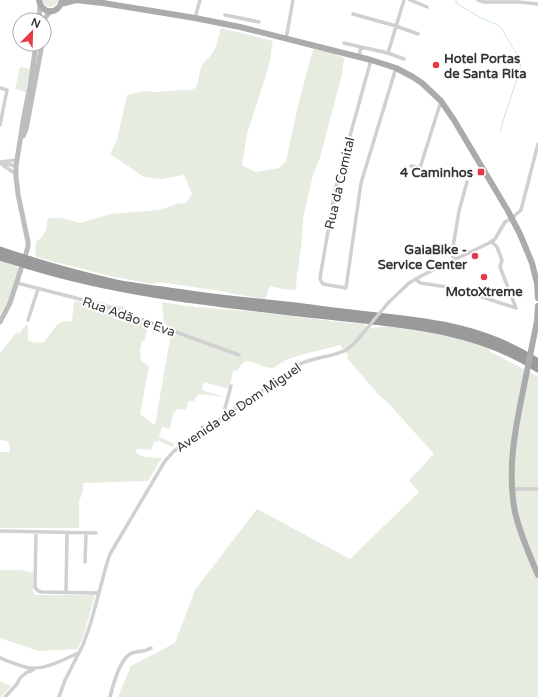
<svg xmlns="http://www.w3.org/2000/svg" width="538" height="697" font-family="'Varela Round',sans-serif">
<style>
.green{fill:#e6ecdf}
.lines{fill:none;stroke-linecap:round;stroke-linejoin:round}
.stream{stroke:#cfe2ee;stroke-width:1}
.minor{stroke:#d0d0d0;stroke-width:3.5}
.secondary{stroke:#bdbdbd;stroke-width:5}
.primary{stroke:#ababab;stroke-width:6}
.motorway{stroke:#9a9a9a;stroke-width:7}
.minor-bridge{stroke:#d0d0d0;stroke-width:3.5}
.primary-bridge{stroke:#ababab;stroke-width:6}
.motorway-bridge{stroke:#9a9a9a;stroke-width:7}
.poi-dot{fill:#e63946;stroke:#fff;stroke-width:1.5}
.labels{text-anchor:middle;stroke-width:4;stroke-linejoin:round;paint-order:stroke}
.poi-label{font-size:13px;font-weight:bold;fill:#333;stroke:#fff;text-anchor:end}
.street-label{font-size:13px;fill:#333;stroke:#fff}
</style>
<rect width="100%" height="100%" fill="#fff"/>
<path class="green" d="M42,0H58V1C55,9 45,9 42,0Z
M221,28L273,41L272,45L271,55L267,72L247,134L242,165L256,172L279,168L286,162L298,106L313,49L330,52L344,58L342,74L320,158L313,175L303,218L302,238L298,271L297,273L296,290L283,289L270,286L265,299L246,296L221,291L159,282L152,284L110,276L36,257L35,246L37,241L41,238L46,230L48,218H62L80,223L111,214L160,210L176,204L186,203L192,194L184,175L161,179L144,177L110,154L117,140L127,95L143,91L155,92L185,90C201,92 197,78 201,68C204,60 211,57 214,50C218,43 219,35 221,28Z
M20,67L30,69L26,92L15,89Z
M0,260L14,265L15,266L19,268L8,301L0,315Z
M74,301L100,306L99,301L113,306H123L131,313L135,319L148,324L145,340L142,341L140,349L141,361L149,366L140,414L147,420L155,425L171,333H172L164,322L162,302C194,308 225,309 257,312C292,316 327,321 363,324C372,331 377,326 387,327C394,327 401,329 408,330C435,333 465,338 490,350L489,351L533,374L538,377V697H118L131,666L175,643L195,590L257,509L350,559L419,492L409,480L434,454L391,406L377,393L347,358L348,355L340,345L297,356L284,361L275,367L272,368L265,367L253,362L246,361L241,365L237,371H233L229,389L204,382L202,389L205,391L225,397L200,394L196,397L194,401L188,402L186,410L178,409L173,413L170,429L162,427L159,437L175,444L172,447L159,441L154,442L151,450L136,449V452C142,459 154,457 162,458L148,481L83,483V490L79,502V528H0V452H10L9,442L8,441L0,440V353C6,347 10,339 17,332L19,334L26,325H28V340C33,343 39,343 44,342C53,333 57,317 72,322Z
M0,570H22L33,573V592L35,595H95L84,634L78,649L39,651L0,638Z
M0,681L11,686L1,697H0Z"/>
<g class="lines">
<path class="stream" d="M456,0V3L479,17L498,25L502,29L512,47L518,55L521,63L519,73L504,118L500,132"/>
<path class="minor" d="M410,0L427,7
M478,0L484,2H519L538,4
M353,14L396,26L418,34
M225,15L259,22
M195,18L200,0
M286,39L293,0
M344,43L361,47
M388,53L404,59
M359,56L361,47L388,53L404,0
M371,60L335,190L320,278L321,281L323,284L346,288L361,183L396,68
M0,88L7,90L0,125
M0,162L17,160
M1,163L4,166L16,174
M1,163L16,166
M411,166L420,168L441,101
M454,259L452,255V253L459,211L467,182
M416,279L420,283L447,287L470,293L516,308L500,267L502,260L497,247L492,242
M17,283L99,304L239,355
M388,303L409,283L421,276L489,243L495,239L505,222L512,218L521,210L538,144
M28,320L38,289
M224,416V412L231,386
M512,489H538
M0,531L96,533
M36,532L35,587L38,591L42,592L98,593
M85,562L86,533
M66,592L67,533
M0,658C8,661 22,667 30,668C47,669 63,660 78,653
M5,697L17,684L20,678L27,672L31,671L35,668
M59,697L65,680L83,645L91,622L107,563L110,554L165,461L174,451L300,364C315,357 332,357 346,350C353,346 359,338 364,332
M110,697C113,685 119,661 130,654C133,652 138,652 142,651C146,651 148,649 151,648"/>
<path class="secondary" d="M39,20L40,4
M44,22L45,18L50,12
M23,136L26,129L32,98L42,44
M0,322L10,303L28,247V242L18,194L16,177V166L24,116L30,86L36,44"/>
<path class="primary" d="M39,0C42,15 59,15 62,0
M75,0L103,3L195,18L240,27L371,60L396,68L413,77L422,83L441,101L454,120L508,211L520,234L532,263L537,283L538,298
M61,4L76,0
M532,346L537,321L538,306
M526,376C517,421 506,465 515,512C520,534 529,554 538,575"/>
<path class="motorway" d="M0,250L18,256
M0,257L16,262
M31,260C59,269 87,276 116,283C136,287 156,289 176,292C216,298 256,302 296,306C323,310 350,313 377,316C436,322 487,329 538,362
M29,266C120,294 214,303 308,314C386,323 470,325 538,369"/>
<path class="minor-bridge" d="M364,332L388,303"/>
<path class="primary-bridge" d="M526,376L532,346"/>
<path class="motorway-bridge" d="M18,256L31,260
M16,262L29,266"/>
</g>
<g class="poi-dot">
<circle cx="436" cy="65" r="4"/>
<rect x="477" y="168" width="8" height="8" rx="2"/>
<circle cx="475" cy="256" r="4"/>
<circle cx="484" cy="277" r="4"/>
</g>
<g class="labels">
<g class="poi-label">
<text x="444" y="63" text-anchor="start">Hotel Portas<tspan x="444" dy="15">de Santa Rita</tspan></text>
<text x="473" y="177">4 Caminhos</text>
<text x="467" y="254">GaiaBike -<tspan x="467" dy="15">Service Center</tspan></text>
<text x="484" y="296" text-anchor="middle">MotoXtreme</text>
</g>
<g class="street-label">
<text transform="translate(339 183) rotate(-77)" y="5">Rua da Comital</text>
<text transform="translate(129 316) rotate(19)" y="5">Rua Adão e Eva</text>
<text transform="translate(238 407) rotate(-34)" y="5">Avenida de Dom Miguel</text>
</g>
</g>
<g transform="translate(32 32) rotate(23)"><circle r="19" fill="#ffffff" stroke="#adadad"/>
<path d="M0-3L7 15L0 10L-7 15Z" fill="#e63946"/>
<text y="-6" font-size="11" font-weight="bold" text-anchor="middle" fill="#333333">N</text>
</g>
</svg>
